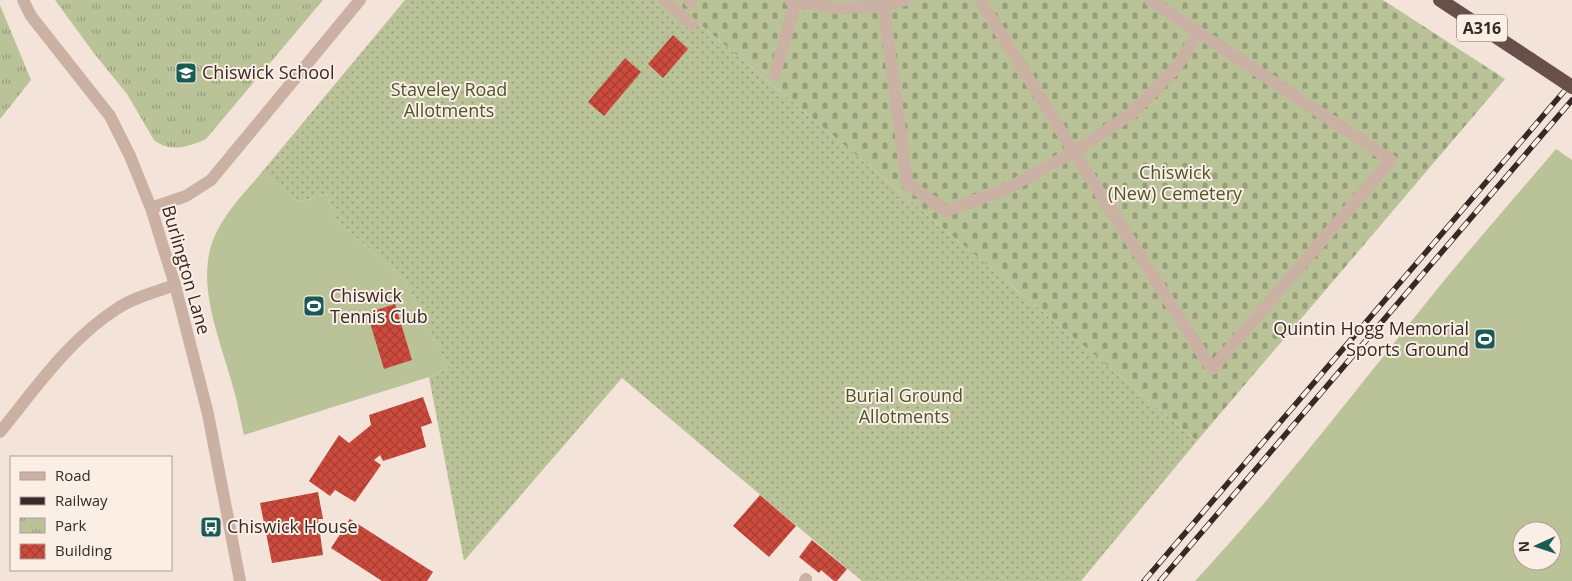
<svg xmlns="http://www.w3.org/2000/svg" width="1572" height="581" font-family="'Open Sans',sans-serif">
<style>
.grass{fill:#bac298;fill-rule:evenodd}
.cemetery{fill:url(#cemetery-stones)}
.park{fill:url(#park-tufts)}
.garden{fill:url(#garden-dots)}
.building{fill:url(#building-cross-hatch)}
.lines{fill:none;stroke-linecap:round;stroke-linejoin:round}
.service{stroke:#cbb0a4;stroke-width:12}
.minor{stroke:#cbb0a4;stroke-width:12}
.tertiary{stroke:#cbb0a4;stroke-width:12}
.trunk{stroke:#684f4a;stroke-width:14}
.rail-casing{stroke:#362926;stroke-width:5.5}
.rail{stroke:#faeee5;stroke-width:4;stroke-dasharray:11;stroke-linecap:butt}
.trunk-bridge{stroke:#684f4a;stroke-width:14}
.labels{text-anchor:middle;stroke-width:4;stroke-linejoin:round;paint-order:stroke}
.shield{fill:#faeee5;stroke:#71645f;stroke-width:1}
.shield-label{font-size:16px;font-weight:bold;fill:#362926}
.poi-label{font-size:18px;fill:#362926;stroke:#faeee5;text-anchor:start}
.park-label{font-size:18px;fill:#4c5629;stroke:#faeee5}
.street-label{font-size:18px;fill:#362926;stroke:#faeee5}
</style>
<defs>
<pattern id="cemetery-stones" width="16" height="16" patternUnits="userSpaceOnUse" patternTransform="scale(1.25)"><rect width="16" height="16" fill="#bac298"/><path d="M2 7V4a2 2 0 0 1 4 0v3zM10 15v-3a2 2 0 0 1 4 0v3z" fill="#989e7c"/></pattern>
<pattern id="park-tufts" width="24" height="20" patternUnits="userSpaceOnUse" patternTransform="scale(1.25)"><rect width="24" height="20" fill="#bac298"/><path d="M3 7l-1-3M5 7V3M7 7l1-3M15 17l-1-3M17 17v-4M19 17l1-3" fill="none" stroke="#989e7c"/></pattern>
<pattern id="garden-dots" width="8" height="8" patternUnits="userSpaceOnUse" patternTransform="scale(1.25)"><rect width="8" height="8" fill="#bac298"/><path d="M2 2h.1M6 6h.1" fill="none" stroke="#989e7c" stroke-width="1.8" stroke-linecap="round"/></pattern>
<pattern id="building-cross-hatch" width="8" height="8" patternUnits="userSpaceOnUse" patternTransform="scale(1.25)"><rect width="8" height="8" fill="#cd4b3d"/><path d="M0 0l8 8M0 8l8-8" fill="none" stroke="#a73e33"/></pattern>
</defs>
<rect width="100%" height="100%" fill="#f3e3d9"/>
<path class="grass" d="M1556,149L1572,160V581H1195C1276,494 1348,400 1422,308C1465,254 1511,202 1556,149ZM1522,531H1552V561H1522Z
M262,172L297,200L302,201L327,194L336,220L405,280L448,368L429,377L244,435C240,419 238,403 233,387C222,345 199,294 210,250C218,219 243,195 262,172Z"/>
<path class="cemetery" d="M671,0H1383L1505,79L1197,441Z"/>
<path class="park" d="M55,0H323L206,139C188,147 170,153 154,140L127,94L93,52Z
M0,5L31,80L0,119Z"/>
<path class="garden" d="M405,0H671L1197,441L1081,581H862L622,378L464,561L429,377L448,368L405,280L336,220L327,194L302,201L296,200L262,172Z"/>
<path class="building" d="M673,35L688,49L663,78L648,64Z
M625,58L641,72L604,116L588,102Z
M395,304L412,360L384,369L367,313Z
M423,397L432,423L421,427L426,447L383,461L380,455L374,460L381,465L355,502L335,490L330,496L309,481L339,435L349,443L371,425L369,415Z
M318,492L323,519H318L323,555L272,563L260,503Z
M760,495L796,526L769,557L733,526Z
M350,519L433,572L427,581H382L331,548Z
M812,540L847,569L837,581H834L821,570L819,573L799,557Z"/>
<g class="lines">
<path class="service" d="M664,0L692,24
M790,0L837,8L884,6L905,0
M883,0L907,183L946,211L1006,189L1074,152L1132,113L1175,69L1199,32
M980,0L1074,152L1212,369L1391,160L1150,0
M690,2L691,0
M775,74L796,0"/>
<path class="minor" d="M0,432C36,388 69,339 118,308C134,297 156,292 175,285
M805,581L806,579"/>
<path class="tertiary" d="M23,0L31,16L110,116L130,156L151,208L175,285L208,414L240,581
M151,208L186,196L211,180L360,0"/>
<path class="trunk" d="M1440,0L1530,59"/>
<g class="rail-casing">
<path id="rail" d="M1144,581L1572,82
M1160,581L1572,100"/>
</g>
<use href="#rail" class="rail"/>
<path class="trunk-bridge" d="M1530,59L1572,87"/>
</g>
<defs>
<g id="school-square" transform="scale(1.125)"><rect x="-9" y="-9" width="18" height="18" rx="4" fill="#195a55" stroke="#faeee5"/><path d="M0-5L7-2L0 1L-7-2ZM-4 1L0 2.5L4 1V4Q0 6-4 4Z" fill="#fff"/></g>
<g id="stadium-square" transform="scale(1.125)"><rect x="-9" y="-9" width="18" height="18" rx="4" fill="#195a55" stroke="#faeee5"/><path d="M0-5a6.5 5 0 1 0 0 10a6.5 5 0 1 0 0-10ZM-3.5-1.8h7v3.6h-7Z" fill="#fff"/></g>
<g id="bus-square" transform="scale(1.125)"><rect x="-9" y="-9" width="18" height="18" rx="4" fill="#195a55" stroke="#faeee5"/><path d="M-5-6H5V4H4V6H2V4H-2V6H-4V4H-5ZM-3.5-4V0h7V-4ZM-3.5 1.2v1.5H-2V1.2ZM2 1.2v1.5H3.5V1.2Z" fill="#fff"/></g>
</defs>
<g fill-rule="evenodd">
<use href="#school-square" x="186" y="73"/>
<use href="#stadium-square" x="314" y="306"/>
<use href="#stadium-square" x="1485" y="339"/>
<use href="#bus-square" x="211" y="527"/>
</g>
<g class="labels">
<rect class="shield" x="1457" y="14.5" width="50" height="27" rx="4"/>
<g class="shield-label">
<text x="1482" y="34">A316</text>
</g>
<g class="poi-label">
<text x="202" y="79">Chiswick School</text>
<text x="330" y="302">Chiswick<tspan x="330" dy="21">Tennis Club</tspan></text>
<text x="1469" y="335" text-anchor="end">Quintin Hogg Memorial<tspan x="1469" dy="21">Sports Ground</tspan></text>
<text x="227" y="533">Chiswick House</text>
</g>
<g class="park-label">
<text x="449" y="96">Staveley Road<tspan x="449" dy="21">Allotments</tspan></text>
<text x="1175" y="179">Chiswick<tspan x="1175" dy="21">(New) Cemetery</tspan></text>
<text x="904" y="402">Burial Ground<tspan x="904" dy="21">Allotments</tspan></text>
</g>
<g class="street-label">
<text transform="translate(186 270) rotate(74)" y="6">Burlington Lane</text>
</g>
</g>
<rect x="10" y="456" width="162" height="115" fill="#faeee5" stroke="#ac9f99"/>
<rect x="20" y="472" width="25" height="8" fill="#cbb0a4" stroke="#ac9f99"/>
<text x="55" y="481" font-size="15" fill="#362926">Road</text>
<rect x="20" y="497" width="25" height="8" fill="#362926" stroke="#ac9f99"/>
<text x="55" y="506" font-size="15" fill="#362926">Railway</text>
<rect x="20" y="518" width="25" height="15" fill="url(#park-tufts)" stroke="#ac9f99"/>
<text x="55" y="531" font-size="15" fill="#362926">Park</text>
<rect x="20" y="544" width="25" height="15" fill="url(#building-cross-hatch)" stroke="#ac9f99"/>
<text x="55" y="556" font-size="15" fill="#362926">Building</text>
<g transform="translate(1537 546) rotate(267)"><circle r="24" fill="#faeee5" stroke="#ac9f99"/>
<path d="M0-4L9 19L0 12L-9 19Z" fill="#195a55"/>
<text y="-8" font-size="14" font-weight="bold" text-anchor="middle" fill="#362926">N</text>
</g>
</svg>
